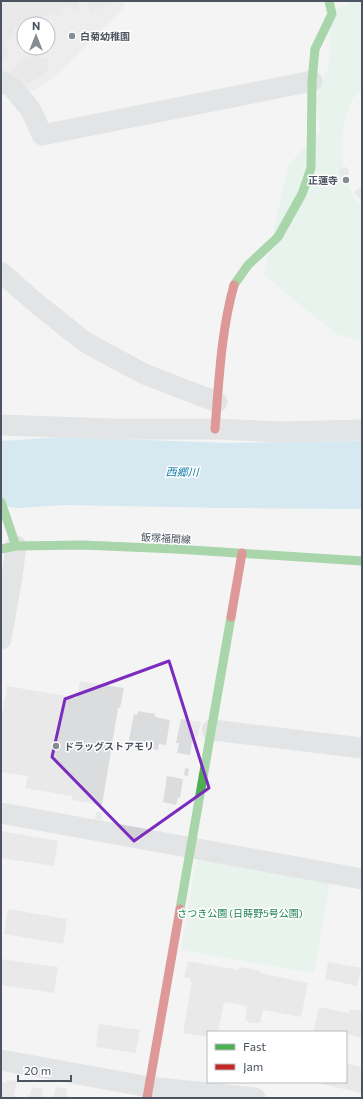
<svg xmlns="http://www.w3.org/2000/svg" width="363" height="1099" font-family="Commissioner,'Noto Sans JP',sans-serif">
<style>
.education{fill:#e6e5e6;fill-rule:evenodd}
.green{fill:#daf1e5}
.water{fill:#b1dbed}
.building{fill:#dbdcde}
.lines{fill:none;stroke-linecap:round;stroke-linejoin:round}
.street{stroke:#cfd1d4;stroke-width:21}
.fast{stroke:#4caf50;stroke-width:9}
.jam{stroke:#c62828;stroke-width:9}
.marked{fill:none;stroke:#7b2cbf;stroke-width:3;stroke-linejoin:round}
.poi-dot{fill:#868c94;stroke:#fff;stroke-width:1.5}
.labels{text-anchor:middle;stroke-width:3;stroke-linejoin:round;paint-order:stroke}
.poi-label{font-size:10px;font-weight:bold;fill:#4b5460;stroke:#fff;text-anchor:start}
.street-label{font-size:10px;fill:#4b5460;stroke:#fff}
.park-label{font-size:10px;fill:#1c8158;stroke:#fff}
.water-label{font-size:11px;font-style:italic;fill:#127dab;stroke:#fff}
</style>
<rect width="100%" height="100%" fill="#f4f4f4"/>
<path class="education" d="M1,1H122L125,6L69,63L54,77L35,90L26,94L1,74ZM24,24H48V48H24Z"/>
<path class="green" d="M354,1H362V90L353,98L344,122L342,139L343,169L355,200L362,205V342L336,334L264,275L288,165L320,131L316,97L329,65L331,12Z
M203,858L330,881L314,973L181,950L196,862Z"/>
<path class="water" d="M64,437L228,443L362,441V509L223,508L65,505L19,508L1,506V441Z"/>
<path class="building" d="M1,1L2,4L10,1H81L77,2L80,8L72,11L69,5L60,9L62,14L55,17L53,12L42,16L44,21L38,24L36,19L24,24V29L20,30L19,26L13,28L15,35L3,40L9,55L1,65Z
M87,1H114L115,3L91,12Z
M33,56L41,57L49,60L46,74L26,84L11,73L20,60L27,57Z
M339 172a5 5 0 1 1 10 0a5 5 0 1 1-10 0Z
M362,186V202L354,192Z
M80,681L124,688L120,708H118L102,805L72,800V796L25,788L28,776L1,772V720L7,686L77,698Z
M138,711L155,714V717L170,720L166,745L159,744L158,750L148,748L149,744L129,740L134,714L137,715Z
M181,719L201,722L198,737L193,736L190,755L177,753L179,743H176Z
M185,768L189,769L188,776L184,775Z
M167,776L183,779L180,798L178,797L176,805L163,802Z
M96,812L102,813L101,820L95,819Z
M1,831L58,841L54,866L1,858Z
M8,909L67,919L63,944L4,934Z
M1,959L58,967L54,993L1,985Z
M188,961L238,970L239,967L261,971L260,973L308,983L301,1017L263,1010L260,1023H251L245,1020L247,1006L224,1002L218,1032H208V1037L183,1033L192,982H190V978L184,977Z
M328,962L361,968L357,986L325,979Z
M319,1007L349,1013L350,1009L362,1011V1038L346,1034V1032H313Z
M99,1024L140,1030L136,1053L96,1047Z
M346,1063L361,1067L360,1070H362V1093L317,1083L346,1082Z
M7,1080L17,1081L14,1098H1V1082L7,1083Z
M32,1087L43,1089L42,1098H27L28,1094L30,1095Z
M56,1087L68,1089L66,1096L72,1098H53Z"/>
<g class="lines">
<path class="street" d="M1,81L12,87L31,110L42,135L312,81
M1,272L36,303L85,342L144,374L217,402
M1,425L112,429H215L281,432L362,430
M1,639L12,577L16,546
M212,730L362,748
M1,813L362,879
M1,1060L149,1087L255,1098"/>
<path class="fast" d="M234,285L248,265L278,237L302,194L311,168L312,81L315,49L332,14L329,1
M1,502L16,546L82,545L176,549L362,561
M1,549L16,546
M180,909L231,617"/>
<path class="jam" d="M215,429C219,381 221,331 234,285
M231,617L242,553
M147,1098L180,909"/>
</g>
<path d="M0 0H363V1099H0ZM169,661L209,788L134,841L52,757L65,699Z" fill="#f4f4f4" fill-opacity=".55" fill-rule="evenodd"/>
<path class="marked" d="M169,661L209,788L134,841L52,757L65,699Z"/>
<g class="poi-dot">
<circle cx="72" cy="36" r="4"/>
<circle cx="346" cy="180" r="4"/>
<circle cx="56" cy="746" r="4"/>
</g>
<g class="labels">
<g class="poi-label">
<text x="80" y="40">白菊幼稚園</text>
<text x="338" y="184" text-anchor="end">正蓮寺</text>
<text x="64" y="750">ドラッグストアモリ</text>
</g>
<g class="street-label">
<text transform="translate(166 538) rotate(3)" y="4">飯塚福間線</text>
</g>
<g class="park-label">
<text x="240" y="917">さつき公園 (日蒔野5号公園)</text>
</g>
<g class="water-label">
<text transform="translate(182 472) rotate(1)" y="4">西郷川</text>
</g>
</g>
<rect width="363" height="1099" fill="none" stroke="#4b5460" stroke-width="4"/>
<rect x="207" y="1031" width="140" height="52" fill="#ffffff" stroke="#b7bbbf"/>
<rect x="215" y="1044" width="20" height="6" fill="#4caf50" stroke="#b7bbbf"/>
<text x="243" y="1051" font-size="12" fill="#4b5460">Fast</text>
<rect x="215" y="1064" width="20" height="6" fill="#c62828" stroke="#b7bbbf"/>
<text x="243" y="1071" font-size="12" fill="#4b5460">Jam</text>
<g transform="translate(36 36)"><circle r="19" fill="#ffffff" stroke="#b7bbbf"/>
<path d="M0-3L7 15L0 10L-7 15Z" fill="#868c94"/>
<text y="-6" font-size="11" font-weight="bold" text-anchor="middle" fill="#4b5460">N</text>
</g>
<path d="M18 1075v6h53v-6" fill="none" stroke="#4b5460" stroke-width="2"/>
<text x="24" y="1075" font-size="12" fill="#4b5460" stroke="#ffffff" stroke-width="3" paint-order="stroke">20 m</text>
</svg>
